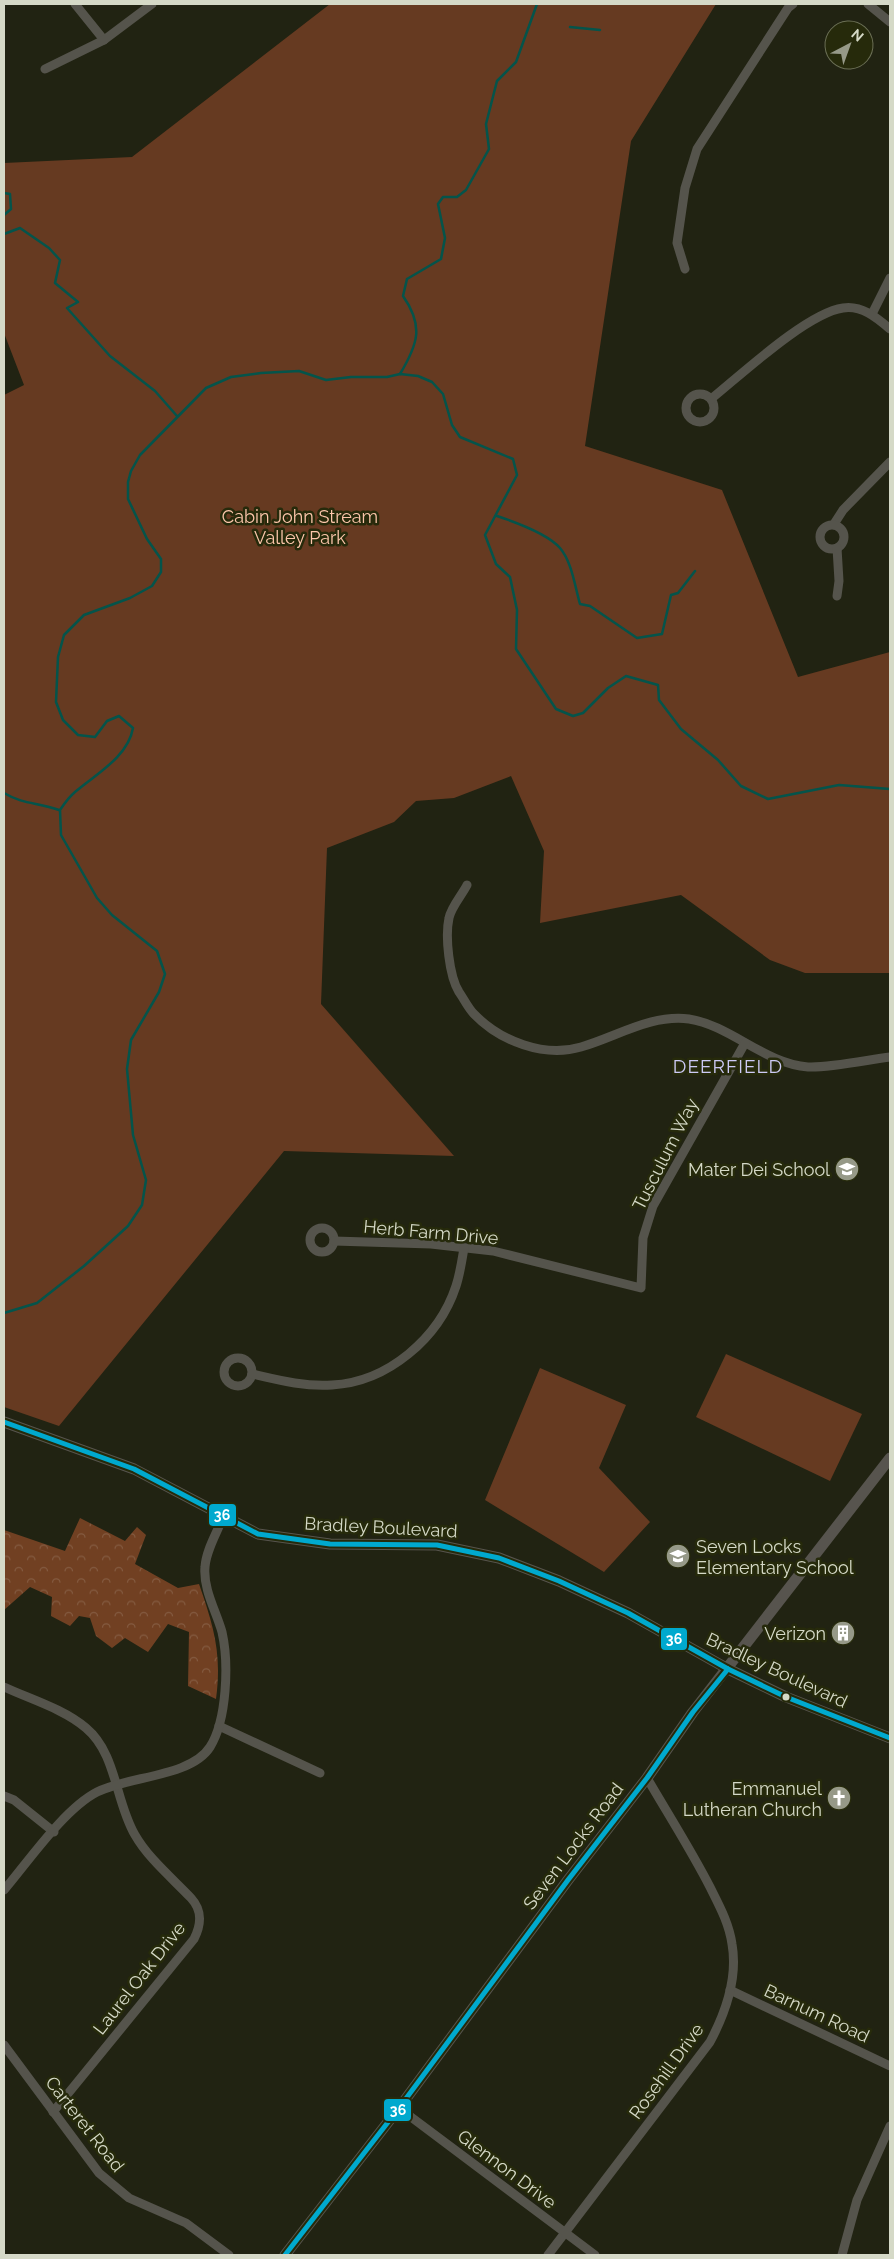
<svg xmlns="http://www.w3.org/2000/svg" width="894" height="2259" font-family="Raleway,sans-serif">
<style>
.forest{fill:url(#forest-crowns)}
.park{fill:#663a21}
.lines{fill:none;stroke-linecap:round;stroke-linejoin:round}
.stream{stroke:#04544b;stroke-width:2.5}
.street{stroke:#55544c;stroke-width:9}
.secondary{stroke:#57544e;stroke-width:11}
.bus-1-casing{stroke:#262a0b;stroke-width:9}
.bus-1{stroke:#00a9ce;stroke-width:5}
.bus-dot{fill:#d5d9c7;stroke:#262a0b;stroke-width:2}
.labels{text-anchor:middle;dominant-baseline:central;stroke-width:5;stroke-linejoin:round;paint-order:stroke}
.park-label{font-size:18px;fill:#fdc6ab;stroke:#262a0b}
.street-label{font-size:18px;fill:#d5d9c7;stroke:#262a0b}
.poi-label{font-size:18px;fill:#d5d9c7;stroke:#262a0b;text-anchor:end}
.neighbourhood-label{font-size:19px;letter-spacing:1px;fill:#cdcaf6;stroke:#262a0b}
.line-badge{stroke:#262a0b;stroke-width:2}
.badge-label{font-size:14px;text-anchor:middle;font-weight:bold;fill:#fff}
</style>
<defs>
<pattern id="forest-crowns" width="20" height="18" patternUnits="userSpaceOnUse" patternTransform="scale(1.25)"><rect width="20" height="18" fill="#714022"/><path d="M2 6a3 3 0 1 1 6 0M12 15a3 3 0 1 1 6 0" fill="none" stroke="#845b41"/></pattern>
</defs>
<rect width="100%" height="100%" fill="#212312"/>
<path class="forest" d="M80,1518L125,1541L137,1527L146,1535L135,1564L178,1588L199,1584C214,1627 222,1654 216,1699L188,1686L189,1632L168,1624L148,1652L125,1638L112,1648L96,1636L90,1618L79,1616L70,1626L51,1616L52,1597L30,1587L4,1610V1530L65,1551Z"/>
<g class="park">
<path d="M330,4H716L631,141L585,446L722,490L798,677L890,652V973H805L770,960L681,895L540,923L544,851L511,776L454,798L416,801L394,822L327,848L321,1004L454,1156L284,1151L59,1426L4,1407V395L24,385L4,333V163L132,157Z"/>
<path d="M726,1354L862,1414L830,1481L696,1417Z"/>
<path d="M540,1368L626,1405L599,1468L650,1522L604,1572L485,1500Z"/>
</g>
<g class="lines">
<g class="stream">
<path d="M570,27L600,30"/>
<path d="M4,193L10,194L11,209L4,215"/>
<path d="M4,234L20,228L49,248L60,260L55,283L78,302L67,308L110,356L155,391L177,416"/>
<path d="M400,374C418,344 424,326 403,296L407,279L441,259L445,238L438,204L443,197H457L466,190L489,149L486,124L497,81L516,62L537,4"/>
<path d="M497,516C515,522 547,533 560,548C572,562 575,587 580,604L590,606L637,638L662,634L671,595L678,593L695,571"/>
<path d="M4,793C24,805 38,802 59,810"/>
<path d="M4,1313L37,1303L84,1266L128,1226L142,1205L146,1180L133,1135L127,1069L131,1040L159,992L165,974L157,951L112,915L97,898L61,835L60,810C64,804 69,797 75,792C96,774 128,757 133,728L119,716L107,721L95,737L78,735L63,720L56,702L58,657L64,635L84,615L130,598L152,586L161,572V559L147,539L128,499V482L131,471L140,455L206,388L231,377L261,373L299,371L326,380L351,377H387L400,374L418,376L432,382L443,394L452,425L460,437L513,459L517,475L485,535L496,564L510,577L517,610L516,649L556,709L573,716L583,713L608,688L626,676L658,685L659,700L681,729L718,760L741,786L768,799L839,785L890,789"/>
</g>
<g class="street">
<path d="M75,4L104,40"/>
<path d="M868,4L890,22"/>
<path d="M45,69L104,40L152,4"/>
<path d="M685,269L677,243L685,188L697,149L788,8L793,4"/>
<path d="M872,314L890,278"/>
<circle cx="700" cy="408" r="14"/>
<path d="M711,399C741,375 807,313 843,308C862,305 877,318 890,329"/>
<path d="M834,524L843,510L890,462"/>
<circle cx="832" cy="537" r="12"/>
<path d="M837,596L839,581L837,548"/>
<path d="M467,885C462,895 451,907 449,918C445,936 449,976 459,992C464,999 468,1008 474,1014C500,1041 544,1058 581,1047C616,1037 651,1014 689,1019C730,1025 765,1064 808,1067C830,1068 867,1060 890,1057"/>
<circle cx="322" cy="1240" r="12"/>
<path d="M334,1241L431,1244L493,1251L641,1288L643,1238L653,1206L745,1043"/>
<circle cx="238" cy="1372" r="14"/>
<path d="M252,1374C278,1380 305,1387 332,1385C388,1382 439,1338 456,1286C460,1274 462,1260 464,1248"/>
<path d="M4,1687C30,1699 64,1709 86,1728C117,1754 115,1801 135,1835C148,1858 172,1878 191,1898C203,1911 201,1925 194,1939L53,2112"/>
<path d="M219,1726L320,1773"/>
<path d="M4,1796L14,1800L54,1832"/>
<path d="M4,1890C28,1862 64,1809 97,1792C128,1776 191,1777 210,1747C227,1720 229,1663 222,1632C216,1611 203,1589 205,1567C206,1550 217,1533 223,1517"/>
<path d="M730,1990L890,2066"/>
<path d="M4,2045L99,2173L129,2198L186,2223L229,2255"/>
<path d="M399,2108L595,2255"/>
<path d="M548,2255L710,2042C726,2012 738,1978 732,1944C729,1923 719,1905 710,1887C691,1850 668,1814 647,1778"/>
<path d="M842,2255L857,2200L890,2126"/>
</g>
<g class="secondary">
<path d="M4,1422L134,1469L258,1534L330,1544L437,1545L499,1558L559,1581L628,1613L728,1669L786,1697L890,1738"/>
<path d="M285,2255L399,2108L568,1880L647,1778L693,1712L890,1458"/>
</g>
<g class="bus-1-casing">
<g id="bus-1">
<path d="M4,1422L134,1469L258,1534L330,1544L437,1545L499,1558L559,1581L628,1613L728,1669L786,1697L890,1738"/>
<path d="M285,2255L399,2108L568,1880L647,1778L693,1712L728,1669"/>
</g>
</g>
<use href="#bus-1" class="bus-1"/>
</g>
<defs>
<g id="school-disc" transform="scale(1.25)"><circle r="9.5" fill="#969988" stroke="#262a0b"/><path d="M0-5L7-2L0 1L-7-2ZM-4 1L0 2.5L4 1V4Q0 6-4 4Z" fill="#fff"/></g>
<g id="building-disc" transform="scale(1.25)"><circle r="9.5" fill="#969988" stroke="#262a0b"/><path d="M-4-6H4V6H1V3H-1V6H-4ZM-2.5-4.3h1.7v1.8h-1.7ZM.8-4.3h1.7v1.8H.8ZM-2.5-1h1.7V.8h-1.7ZM.8-1h1.7V.8H.8Z" fill="#fff"/></g>
<g id="church-disc" transform="scale(1.25)"><circle r="9.5" fill="#969988" stroke="#262a0b"/><path d="M-1.2-6h2.4v3.5h3.3v2.4h-3.3V6h-2.4V-.1h-3.3v-2.4h3.3Z" fill="#fff"/></g>
</defs>
<g fill-rule="evenodd">
<use href="#school-disc" x="847" y="1169"/>
<use href="#school-disc" x="678" y="1556"/>
<use href="#building-disc" x="843" y="1633"/>
<use href="#church-disc" x="839" y="1798"/>
</g>
<circle class="bus-dot" cx="786" cy="1697" r="4.5"/>
<g class="labels">
<g class="park-label">
<text x="300" y="516">Cabin John Stream<tspan x="300" dy="21">Valley Park</tspan></text>
</g>
<g class="street-label">
<text transform="translate(665 1154) rotate(-63)">Tusculum Way</text>
<text transform="translate(431 1232) rotate(5)">Herb Farm Drive</text>
<text transform="translate(381 1527) rotate(3)">Bradley Boulevard</text>
<text transform="translate(777 1670) rotate(25)">Bradley Boulevard</text>
<text transform="translate(573 1846) rotate(-53)">Seven Locks Road</text>
<text transform="translate(139 1978) rotate(-52)">Laurel Oak Drive</text>
<text transform="translate(817 2013) rotate(25)">Barnum Road</text>
<text transform="translate(666 2071) rotate(-54)">Rosehill Drive</text>
<text transform="translate(85 2124) rotate(52)">Carteret Road</text>
<text transform="translate(507 2169) rotate(37)">Glennon Drive</text>
</g>
<g class="poi-label">
<text x="830" y="1169">Mater Dei School</text>
<text x="696" y="1546" text-anchor="start">Seven Locks<tspan x="696" dy="21">Elementary School</tspan></text>
<text x="826" y="1633">Verizon</text>
<text x="822" y="1788">Emmanuel<tspan x="822" dy="21">Lutheran Church</tspan></text>
</g>
<g class="neighbourhood-label">
<text x="728" y="1066">DEERFIELD</text>
</g>
</g>
<g class="line-badge">
<rect x="208" y="1503" width="29" height="24" rx="5" fill="#00a9ce"/>
<rect x="660" y="1627" width="28" height="24" rx="5" fill="#00a9ce"/>
<rect x="383" y="2098" width="29" height="24" rx="5" fill="#00a9ce"/>
</g>
<g class="badge-label">
<text x="222" y="1520">36</text>
<text x="674" y="1644">36</text>
<text x="398" y="2115">36</text>
</g>
<rect width="894" height="2259" fill="none" stroke="#d5d9c7" stroke-width="10"/>
<g transform="translate(849 45) rotate(41)"><circle r="24" fill="#262a0b" stroke="#6c7056"/>
<path d="M0-4L9 19L0 12L-9 19Z" fill="#969988"/>
<text y="-8" font-size="14" font-weight="bold" text-anchor="middle" fill="#d5d9c7">N</text>
</g>
</svg>
